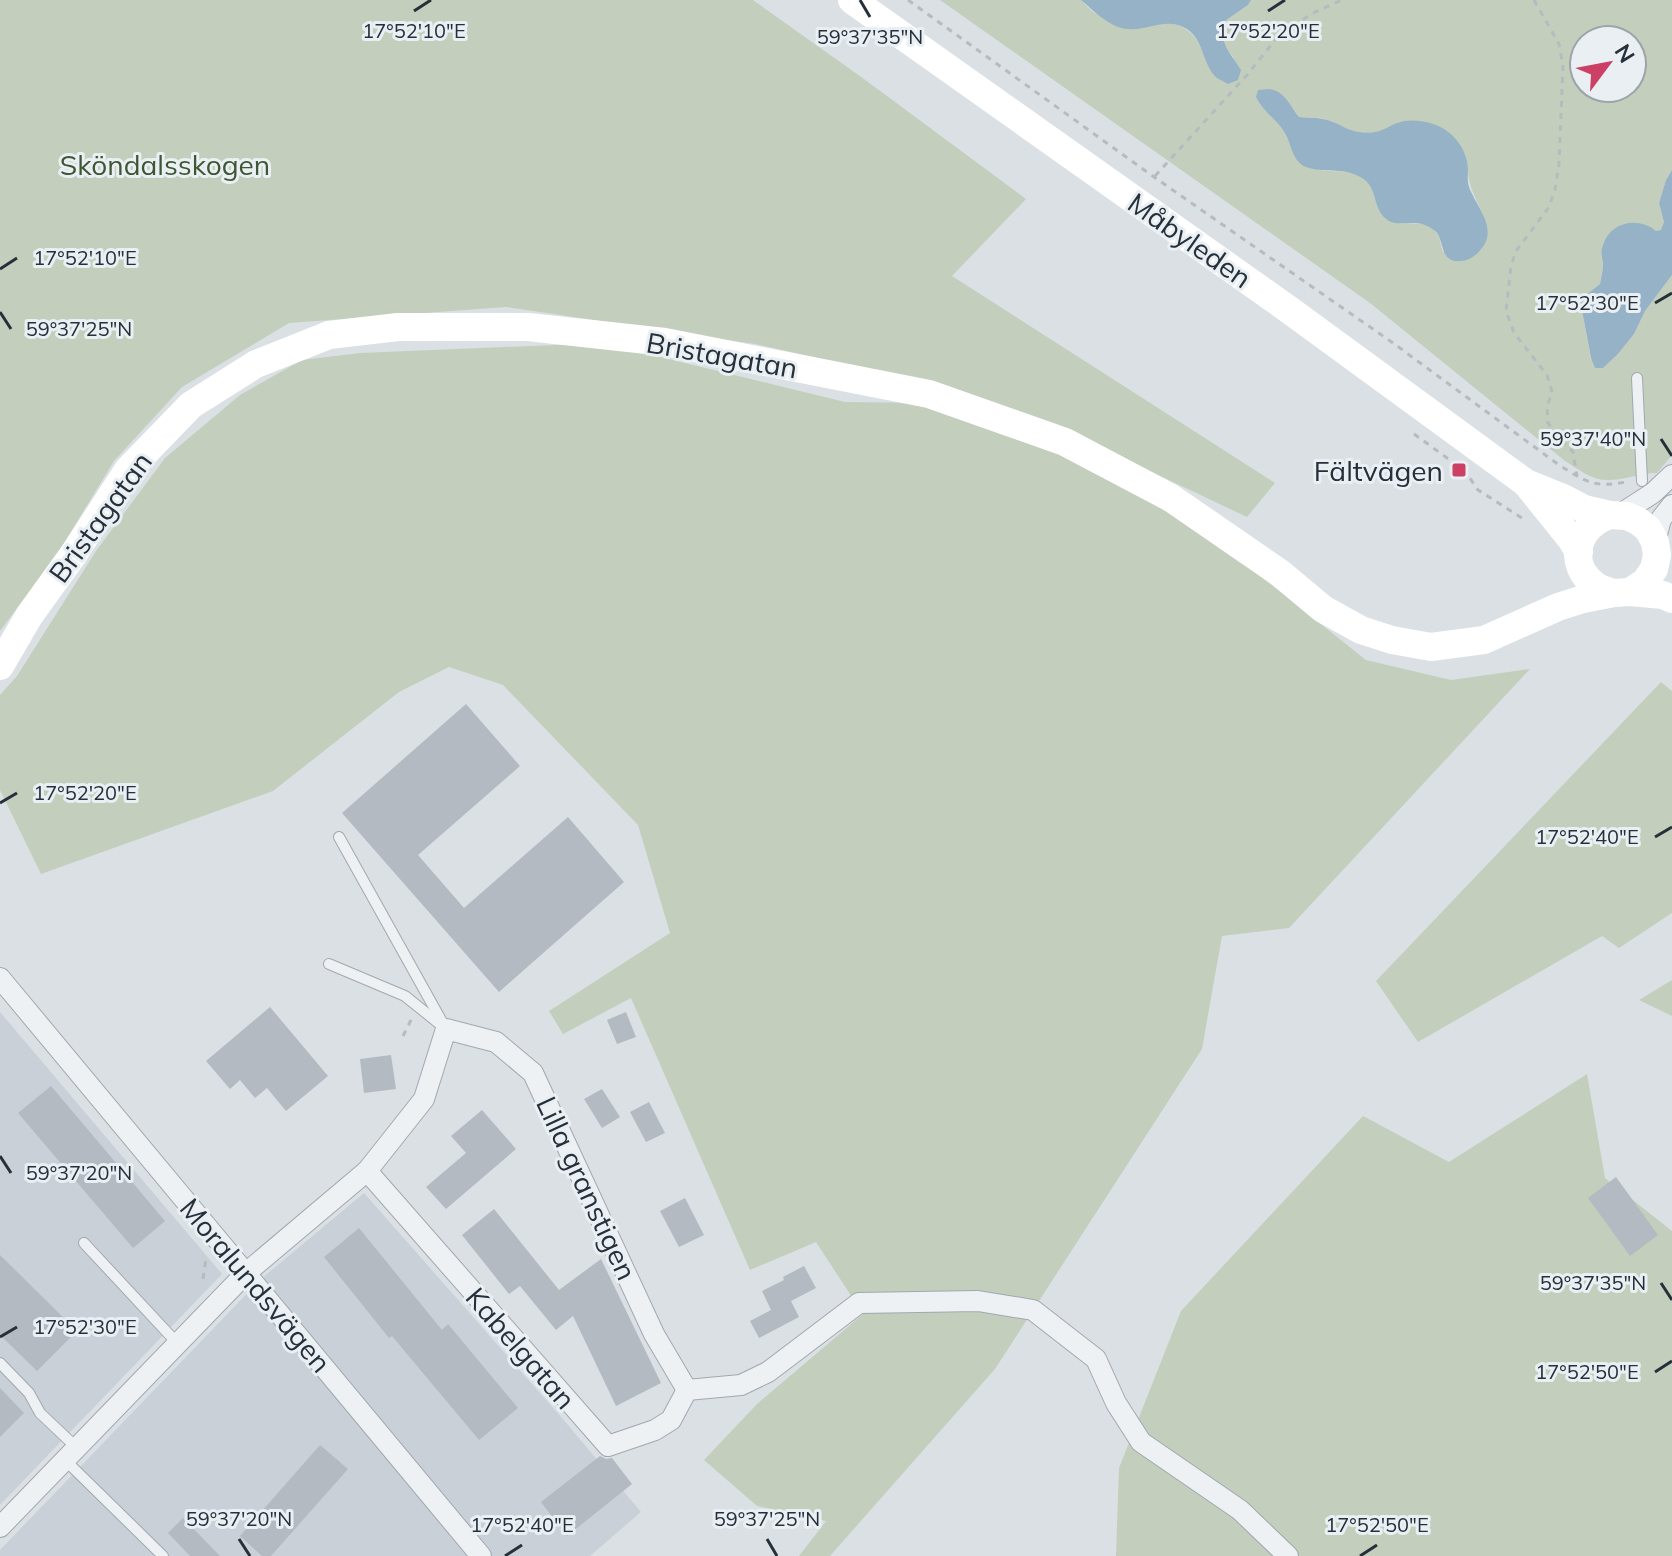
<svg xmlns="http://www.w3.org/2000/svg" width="1672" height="1556" font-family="Mulish,sans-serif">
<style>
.built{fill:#c9d0d7}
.green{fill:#c3cfbc;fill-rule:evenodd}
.water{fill:#96b2c6}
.building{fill:#b3bac2}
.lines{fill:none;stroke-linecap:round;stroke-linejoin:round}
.lane-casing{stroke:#a1a8af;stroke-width:12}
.street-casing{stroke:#a1a8af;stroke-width:22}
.path{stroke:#b6bbc0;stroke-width:3;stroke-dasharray:6 6;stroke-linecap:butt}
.lane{stroke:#eef1f4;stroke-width:10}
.street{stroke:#eef1f4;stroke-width:20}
.secondary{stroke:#fff;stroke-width:28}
.ticks{fill:none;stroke:#26303b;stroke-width:3}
.poi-dot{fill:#cb4064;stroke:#eaeff3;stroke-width:3}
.labels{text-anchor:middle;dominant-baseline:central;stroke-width:6;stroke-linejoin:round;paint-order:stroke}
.park-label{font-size:28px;fill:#3e5733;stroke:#eaeff3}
.street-label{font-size:28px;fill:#26303b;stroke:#eaeff3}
.poi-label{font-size:28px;fill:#26303b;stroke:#eaeff3;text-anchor:end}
.ticks-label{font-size:20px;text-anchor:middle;fill:#26303b;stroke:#eaeff3;stroke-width:6;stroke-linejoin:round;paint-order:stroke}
</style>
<rect width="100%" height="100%" fill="#dbe0e5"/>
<g class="built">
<path d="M0,1012L222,1274L0,1505Z"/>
<path d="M364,1193L562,1418L641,1512L590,1556H0V1550L261,1279Z"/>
</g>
<g class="green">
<path d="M0,0H753L864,79L1026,199L952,276L1275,483L1247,517L1097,446L940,386L755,344L506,307L289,323L182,387L114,461L58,553L0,631Z"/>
<path d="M940,0H1081C1085,4 1090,10 1095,13C1103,17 1136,28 1144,27C1148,27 1152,25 1156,24C1189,19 1200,41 1210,67L1234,58C1224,46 1221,39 1222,23L1248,5L1251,0H1672V170L1666,180L1659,203L1664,222L1662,230L1604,241L1601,255L1603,266L1600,284L1580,301L1591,359L1603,368L1618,354L1634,334L1645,311L1672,275V455L1657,473C1640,473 1622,481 1606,480C1591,480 1577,468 1565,461L1370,303ZM1584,40H1632V88H1584ZM1256,97L1287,100L1299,117L1321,118L1357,133L1379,132L1468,167C1466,200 1500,220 1480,251L1443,252C1441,246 1440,238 1437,234C1427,215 1400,230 1385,218C1373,208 1377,190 1366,180C1351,167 1334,174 1317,169C1310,167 1302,161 1295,157C1290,147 1288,136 1281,127C1272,116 1262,109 1256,97Z"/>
<path d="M603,343L845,402L935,403L1098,463L1245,564L1366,660L1451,680L1530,669L1289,928L1222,936L1202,1049L995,1369L830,1556H799L826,1521L757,1506L704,1460L757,1404L863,1314L816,1242L750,1270L631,998L563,1034L549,1011L670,933L638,825L503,685L449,667L399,692L273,791L41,874L0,790V695L17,676L96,551L165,458L240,395L302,360L360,353Z"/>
<path d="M1661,682L1672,691V913L1619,948L1602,936L1418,1042L1376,981Z"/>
<path d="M1672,980V1016L1639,1000Z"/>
<path d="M1587,1074L1605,1178L1672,1231V1556H1116L1119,1468L1181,1311L1363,1116L1449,1162Z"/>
</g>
<g class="water">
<path d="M1081,0H1251L1248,5L1222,23C1221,46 1230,52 1241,70L1238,80L1228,84C1227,83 1218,79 1217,78C1201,64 1205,37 1183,27C1164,18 1147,31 1128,29C1110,28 1094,11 1081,0Z"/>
<path d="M1268,89C1284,90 1290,105 1299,117C1306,118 1316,117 1323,119C1345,124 1348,135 1375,132C1383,131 1389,126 1397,123C1408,119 1422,120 1433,124C1452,130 1467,148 1468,169C1468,175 1467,180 1469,187C1476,206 1498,228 1482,248C1477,255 1470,260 1462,261C1440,263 1445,245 1437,233C1435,230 1429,227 1427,226C1414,219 1397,228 1386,219C1372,208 1378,187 1362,178C1345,167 1327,173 1309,168C1293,164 1292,147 1286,135C1278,120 1264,113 1256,97L1258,90Z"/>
<path d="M1672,170V275L1645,311L1634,334L1618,354L1603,368H1595L1591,358L1580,300L1600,284C1601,278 1603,270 1603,264C1602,257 1600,253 1603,245C1610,222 1638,216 1656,231L1661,230L1664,222L1659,203L1666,180Z"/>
</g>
<g class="building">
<path d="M466,704L520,766L418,855L464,908L568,817L624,882L499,992L342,813Z"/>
<path d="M270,1007L328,1076L286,1111L267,1088L255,1098L240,1080L230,1089L206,1061Z"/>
<path d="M626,1012L636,1037L617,1044L607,1020Z"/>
<path d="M391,1055L396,1089L364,1093L360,1059Z"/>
<path d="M51,1086L165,1221L133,1248L18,1113Z"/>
<path d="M602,1089L620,1117L602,1128L584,1099Z"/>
<path d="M649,1102L665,1133L646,1142L630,1112Z"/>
<path d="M482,1110L516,1149L446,1209L426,1187L466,1153L451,1136Z"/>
<path d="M1616,1177L1658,1235L1630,1256L1588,1198Z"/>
<path d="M685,1198L704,1235L679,1247L660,1211Z"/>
<path d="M494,1209L559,1290L601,1259L661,1383L616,1406L573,1316L556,1330L520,1286L509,1294L462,1235Z"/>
<path d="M359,1228L442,1330L448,1324L518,1408L479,1440L392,1336L389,1338L324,1257Z"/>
<path d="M0,1255L77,1331L37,1371L0,1335Z"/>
<path d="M804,1266L816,1288L791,1301L799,1317L759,1338L750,1321L771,1310L762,1291L784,1280L783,1277Z"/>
<path d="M0,1388L24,1413L0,1437Z"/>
<path d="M320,1445L348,1469L271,1556H262L240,1536Z"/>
<path d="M600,1456L606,1459L612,1458L632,1484L567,1536L541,1502Z"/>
<path d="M183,1518L220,1556H190L168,1533Z"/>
</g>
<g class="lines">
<g class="lane-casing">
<g id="lane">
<path d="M1637,378L1642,481"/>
<path d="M339,837L446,1029"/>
<path d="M329,964L405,996L441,1025"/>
<path d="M84,1243L178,1344"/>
<path d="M0,1363L29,1393L40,1413L77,1448"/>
<path d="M65,1460L163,1556"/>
</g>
</g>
<g class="street-casing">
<g id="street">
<path d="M1619,515L1653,493L1672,475"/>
<path d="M1655,542L1661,519L1672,505"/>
<path d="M0,978L481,1556"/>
<path d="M367,1171L608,1446L655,1430L671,1420L687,1390"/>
<path d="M687,1390L741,1385L768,1372L859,1303L978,1301L1033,1310L1096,1359L1116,1403L1141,1442L1240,1510L1288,1556"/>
<path d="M0,1527L246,1273L367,1171L424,1099L446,1029L496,1042L533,1073L654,1334L687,1390"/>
</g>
</g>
<g class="path">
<path d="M908,0L1154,177L1393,343L1559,465C1586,482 1594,488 1626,482"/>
<path d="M1534,0L1559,44L1563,66L1559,164L1555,189L1549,207L1516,251L1511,266L1506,311L1514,333L1547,375L1552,392L1547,407L1548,423L1561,440L1573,452L1577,476"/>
<path d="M1155,176L1247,75L1276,39L1311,14L1342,0"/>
<path d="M1414,434L1465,471L1478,490L1525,520"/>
<path d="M403,1036L412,1018"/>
<path d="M203,1279L206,1258"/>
</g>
<use href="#lane" class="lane"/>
<use href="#street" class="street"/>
<g class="secondary">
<path d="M852,0L1288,309L1526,483L1563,498L1584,509L1610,515L1627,516L1638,521L1648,529L1655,542L1657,555L1654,569L1645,582L1630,592"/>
<path d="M1526,483L1571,539L1579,552"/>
<path d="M1610,515C1577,525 1565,564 1596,586C1601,590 1608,591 1614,593"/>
<path d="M0,666L29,616L75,552L128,470L191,405L256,364L329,335L398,327H528L665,342L929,394L1065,442L1171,498L1280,573L1323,609L1361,630L1392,640L1431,647L1484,640L1558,607L1583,599L1614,593L1630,592L1663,595L1672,599"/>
</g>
</g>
<path class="ticks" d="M860,0L870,17M414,11L431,0M1268,11L1285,0M0,269L17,258M1655,303L1672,293M0,312L11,329M1661,439L1672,456M0,803L17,793M1655,837L1672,827M0,1156L11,1173M1661,1283L1672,1300M0,1337L17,1327M1655,1372L1672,1361M239,1539L250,1556M767,1539L777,1556M505,1556L522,1545M1360,1556L1377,1545"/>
<rect class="poi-dot" x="1451" y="462" width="16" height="16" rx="4"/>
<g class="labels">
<g class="park-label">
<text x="165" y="164">Sköndalsskogen</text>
</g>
<g class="street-label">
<text transform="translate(1190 240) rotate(35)">Måbyleden</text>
<text transform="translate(722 355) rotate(10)">Bristagatan</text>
<text transform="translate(100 517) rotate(-54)">Bristagatan</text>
<text transform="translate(587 1188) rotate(65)">Lilla granstigen</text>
<text transform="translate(256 1285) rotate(50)">Moralundsvägen</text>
<text transform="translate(521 1348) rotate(49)">Kabelgatan</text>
</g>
<g class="poi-label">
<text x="1443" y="470">Fältvägen</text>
</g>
</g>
<g class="ticks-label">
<text x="414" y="38">17°52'10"E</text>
<text x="1268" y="38">17°52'20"E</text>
<text x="870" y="44">59°37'35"N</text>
<text x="85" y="265">17°52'10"E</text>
<text x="1587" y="310">17°52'30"E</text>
<text x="79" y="336">59°37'25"N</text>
<text x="1593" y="446">59°37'40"N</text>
<text x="85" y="800">17°52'20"E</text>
<text x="1587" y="844">17°52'40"E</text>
<text x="79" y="1180">59°37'20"N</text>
<text x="1593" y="1290">59°37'35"N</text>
<text x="85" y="1334">17°52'30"E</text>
<text x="1587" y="1379">17°52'50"E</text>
<text x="239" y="1526">59°37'20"N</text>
<text x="767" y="1526">59°37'25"N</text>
<text x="522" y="1532">17°52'40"E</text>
<text x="1377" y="1532">17°52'50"E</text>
</g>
<g transform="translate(1608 64) rotate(58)"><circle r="38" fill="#eaeff3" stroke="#9ca3a9" stroke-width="2"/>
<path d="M0-6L14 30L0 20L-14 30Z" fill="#cb4064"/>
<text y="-12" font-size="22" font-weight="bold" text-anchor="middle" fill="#26303b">N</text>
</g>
</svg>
